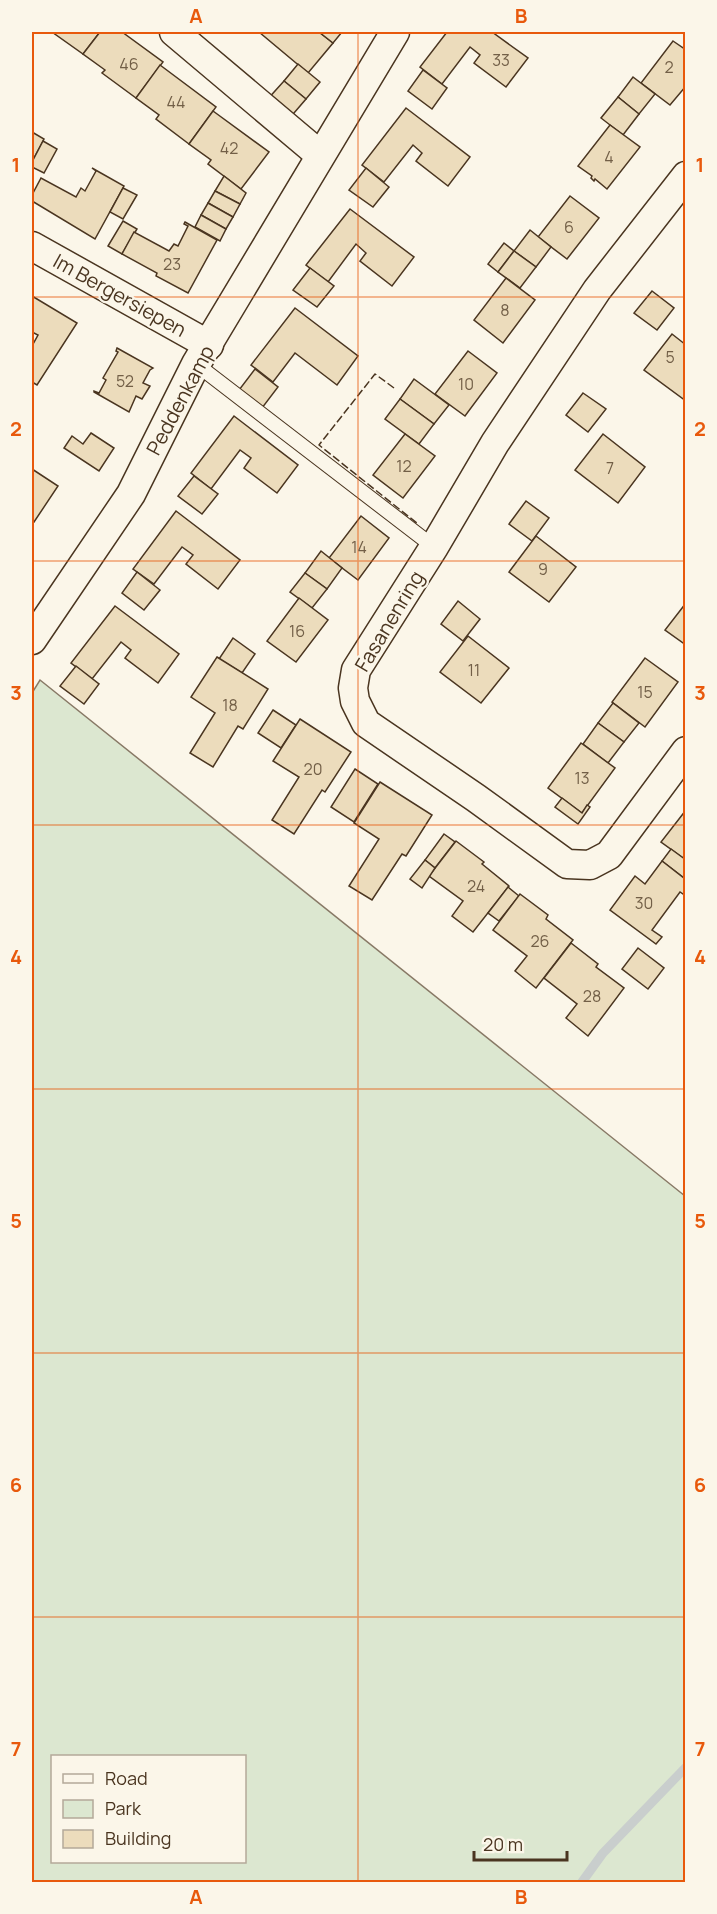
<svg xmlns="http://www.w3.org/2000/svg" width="717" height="1914" font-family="Manrope,sans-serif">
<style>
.green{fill:#dce7d0;stroke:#887966;stroke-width:1.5;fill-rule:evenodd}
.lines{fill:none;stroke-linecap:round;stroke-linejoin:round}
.stream{stroke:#c9cecd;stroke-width:9}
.building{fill:#ecdcbc;stroke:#4a3520;stroke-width:1.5}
.lane-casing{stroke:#4a3520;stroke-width:16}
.street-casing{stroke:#4a3520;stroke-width:31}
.lane{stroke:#fbf6e9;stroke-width:14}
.street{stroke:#fbf6e9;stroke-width:28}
.fence{stroke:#4a3520;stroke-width:1.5;stroke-dasharray:8 3;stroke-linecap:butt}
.grid{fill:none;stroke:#e8590c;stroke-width:1.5;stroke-opacity:0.55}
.labels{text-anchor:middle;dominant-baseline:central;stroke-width:4.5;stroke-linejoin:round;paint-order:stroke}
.number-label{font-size:16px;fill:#725f47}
.street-label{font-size:20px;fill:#4a3520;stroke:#fbf6e9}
.neatline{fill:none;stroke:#e8590c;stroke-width:2}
.grid-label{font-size:20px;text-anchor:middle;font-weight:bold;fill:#e8590c}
</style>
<rect width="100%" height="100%" fill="#fbf6e9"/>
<path class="green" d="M40,680L685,1196V1882H32V693ZM52,1756H244V1862H52Z"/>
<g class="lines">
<path class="stream" d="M582,1882L603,1853L686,1767"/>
</g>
<g class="building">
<path d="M52,32H100L83,54Z"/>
<path d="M100,32H122L163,62L136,98L102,73L105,70L83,54Z"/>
<path d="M259,32H319L333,43L308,73Z"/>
<path d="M319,32H342L333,43Z"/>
<path d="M447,32H492L528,58L506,87L474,63L480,55L470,47L442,84L420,67Z"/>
<path d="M673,41L686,50V86L670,105L641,83Z"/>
<path d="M298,64L320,82L306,99L284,81Z"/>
<path d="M160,65L216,107L189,144L156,119L159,115L136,98Z"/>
<path d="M423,70L447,88L432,109L408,91Z"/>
<path d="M633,77L655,94L639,114L618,97Z"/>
<path d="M284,81L306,99L288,120L266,101Z"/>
<path d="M618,97L639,114L623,135L601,118Z"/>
<path d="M406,108L470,157L448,186L416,161L422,153L413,145L384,182L362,165Z"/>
<path d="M213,111L269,152L241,189L208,164L211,160L189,144Z"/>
<path d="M610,125L640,147L607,189L595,179L594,181L591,178L592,176L578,166Z"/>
<path d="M32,132L44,139L32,162Z"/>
<path d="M43,141L57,149L44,173L32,167V162Z"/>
<path d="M92,168L124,186L95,239L32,201V195L41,178L76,197L81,188L85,191L96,171Z"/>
<path d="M366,168L389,187L373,207L349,190Z"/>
<path d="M224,176L246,193L240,204L215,191Z"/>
<path d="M123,188L137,195L123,219L110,212Z"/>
<path d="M215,191L240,204L233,217L208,203Z"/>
<path d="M570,196L599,218L567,259L538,237Z"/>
<path d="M208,203L233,217L226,229L201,215Z"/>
<path d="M350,209L414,257L392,286L360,261L366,253L356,244L328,282L306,265Z"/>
<path d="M201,215L226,229L220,241L195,227Z"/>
<path d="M123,221L137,229L122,254L108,246Z"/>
<path d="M185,222L217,240L188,293L156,276L157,273L122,254L134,232L169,251L174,244L178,246L188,226L184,224Z"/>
<path d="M530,230L551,247L536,267L514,251Z"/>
<path d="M504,243L514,251L498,272L488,264Z"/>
<path d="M514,251L536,267L520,288L498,272Z"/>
<path d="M310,268L334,286L317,307L293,290Z"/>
<path d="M506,278L535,300L503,343L474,320Z"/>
<path d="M652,291L674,308L657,330L634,313Z"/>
<path d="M32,296L77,323L37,385L32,382V346L38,335L32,332Z"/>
<path d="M295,308L358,356L337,385L295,353L273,382L251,365Z"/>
<path d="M672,334L686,345V401L644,370Z"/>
<path d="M117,348L153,368L150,370L143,383L150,386L142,399L136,396L129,412L94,392V391L99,393L106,380L103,378L118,352L116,351Z"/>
<path d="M468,351L497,373L465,416L435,394Z"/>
<path d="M255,369L278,387L262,408L239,390Z"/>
<path d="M414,379L449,405L434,424L400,399Z"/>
<path d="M583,393L606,409L588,432L566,415Z"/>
<path d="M400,399L434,424L419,444L385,419Z"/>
<path d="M234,416L298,465L277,493L244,468L251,458L240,450L211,489L191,473Z"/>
<path d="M91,433L114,448L99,471L64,448L72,436L83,444Z"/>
<path d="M405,434L435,456L403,498L373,475Z"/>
<path d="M603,434L645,467L618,503L575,470Z"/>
<path d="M32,469L58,486L34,522L32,521Z"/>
<path d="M194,476L218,494L202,514L178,496Z"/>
<path d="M526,501L549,518L532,541L509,524Z"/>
<path d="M176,511L240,560L218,589L186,564L193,555L182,547L154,584L133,569Z"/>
<path d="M361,516L389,538L358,580L329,558Z"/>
<path d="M536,536L576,567L549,602L509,572Z"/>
<path d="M321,551L342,568L327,589L305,573Z"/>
<path d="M137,572L160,590L144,610L122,593Z"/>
<path d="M305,573L327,589L312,608L290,592Z"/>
<path d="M299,598L328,620L296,662L267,641Z"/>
<path d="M458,601L480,619L463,641L441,624Z"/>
<path d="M686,603V645L665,630Z"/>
<path d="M115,606L179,654L158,683L125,658L131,650L121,642L92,679L71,663Z"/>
<path d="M468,636L509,668L481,703L440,672Z"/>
<path d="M233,638L255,654L242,673L219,659Z"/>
<path d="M217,657L268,689L243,729L238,726L213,767L190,753L215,713L191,697Z"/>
<path d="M645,658L678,682L645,727L612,702Z"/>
<path d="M76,666L99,684L84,704L60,686Z"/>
<path d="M613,703L639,723L624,742L598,723Z"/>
<path d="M273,710L296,725L281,748L258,733Z"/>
<path d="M300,719L351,752L325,792L322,790L294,834L272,820L299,777L273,761Z"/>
<path d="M598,723L624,742L608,763L583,744Z"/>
<path d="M581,743L615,768L582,813L548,788Z"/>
<path d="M355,769L378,784L354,822L331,807Z"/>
<path d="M380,782L432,815L406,856L402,854L372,900L349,886L379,839L354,823Z"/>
<path d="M562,798L582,813L587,805L590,807L578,824L555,807Z"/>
<path d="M686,810V860L661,842Z"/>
<path d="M444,834L455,842L435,868L425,860Z"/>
<path d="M456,841L484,862L482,864L509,886L473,932L452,916L463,901L429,876Z"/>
<path d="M671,849L686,860L684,878L662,861Z"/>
<path d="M425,860L435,868L422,888L410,879Z"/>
<path d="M662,861L684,878L686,877V896L680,892L652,930L662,937L656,944L610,910L635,876L645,884Z"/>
<path d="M508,887L519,896L499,921L488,913Z"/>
<path d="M520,894L548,915L546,919L573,940L536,988L515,971L527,956L493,930Z"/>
<path d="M571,943L598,964L596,967L624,988L588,1036L566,1018L577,1004L544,978Z"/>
<path d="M638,948L664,968L648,989L622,969Z"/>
</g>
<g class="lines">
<g class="lane-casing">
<path id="lane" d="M196,364L434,547"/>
</g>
<g class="street-casing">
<g id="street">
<path d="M174,32L320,155"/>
<path d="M686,176L597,290L495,443L434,547L356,670L353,688L355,701L366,723L476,798L567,864L590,865L609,855L686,751"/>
<path d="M32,246L209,345"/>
<path d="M32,640L131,494L196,364L395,32"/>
</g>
</g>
<use href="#lane" class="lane"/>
<use href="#street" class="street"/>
<path class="fence" d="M394,388L375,374L319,445L418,524"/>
</g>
<path class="grid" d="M358,32V1882M32,297H686M32,561H686M32,825H686M32,1089H686M32,1353H686M32,1617H686"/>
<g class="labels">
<g class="number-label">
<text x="501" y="60">33</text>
<text x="129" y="64">46</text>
<text x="669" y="67">2</text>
<text x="176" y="102">44</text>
<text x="229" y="148">42</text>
<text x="609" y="157">4</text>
<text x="569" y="227">6</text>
<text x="172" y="264">23</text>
<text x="505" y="310">8</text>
<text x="670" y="357">5</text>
<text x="125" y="381">52</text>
<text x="466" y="384">10</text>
<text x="404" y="466">12</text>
<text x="610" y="468">7</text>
<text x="359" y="547">14</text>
<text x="543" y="569">9</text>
<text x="297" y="631">16</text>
<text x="474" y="670">11</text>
<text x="645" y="692">15</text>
<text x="230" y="705">18</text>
<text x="313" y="769">20</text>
<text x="582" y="778">13</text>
<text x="476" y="886">24</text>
<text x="644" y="903">30</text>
<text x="540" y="941">26</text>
<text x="592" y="996">28</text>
</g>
<g class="street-label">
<text transform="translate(120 295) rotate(29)">Im Bergersiepen</text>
<text transform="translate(180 400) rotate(-62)">Peddenkamp</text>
<text transform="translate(389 621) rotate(-59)">Fasanenring</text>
</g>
</g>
<rect width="717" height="1914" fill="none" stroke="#fbf6e9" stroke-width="66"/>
<rect x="51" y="1755" width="195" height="108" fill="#fbf6e9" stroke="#b4a999" stroke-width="1.5"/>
<rect x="63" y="1774" width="30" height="9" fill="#fbf6e9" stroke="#b4a999" stroke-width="1.5"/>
<text x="105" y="1785" font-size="18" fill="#4a3520">Road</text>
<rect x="63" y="1800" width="30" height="18" fill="#dce7d0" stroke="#b4a999" stroke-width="1.5"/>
<text x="105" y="1815" font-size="18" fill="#4a3520">Park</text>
<rect x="63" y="1830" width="30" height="18" fill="#ecdcbc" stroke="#b4a999" stroke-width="1.5"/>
<text x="105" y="1845" font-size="18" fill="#4a3520">Building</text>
<path d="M474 1851v9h93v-9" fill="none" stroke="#4a3520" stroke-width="3"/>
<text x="483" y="1851" font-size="18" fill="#4a3520" stroke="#fbf6e9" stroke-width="4.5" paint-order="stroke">20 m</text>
<rect x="33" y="33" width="651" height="1848" class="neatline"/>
<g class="grid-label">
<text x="196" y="23">A</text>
<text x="521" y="23">B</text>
<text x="16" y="172">1</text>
<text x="700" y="172">1</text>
<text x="16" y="436">2</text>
<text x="700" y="436">2</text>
<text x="16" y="700">3</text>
<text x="700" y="700">3</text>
<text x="16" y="964">4</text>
<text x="700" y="964">4</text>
<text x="16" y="1228">5</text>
<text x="700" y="1228">5</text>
<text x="16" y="1492">6</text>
<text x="700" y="1492">6</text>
<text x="16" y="1756">7</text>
<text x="700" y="1756">7</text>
<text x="196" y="1904">A</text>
<text x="521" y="1904">B</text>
</g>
</svg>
